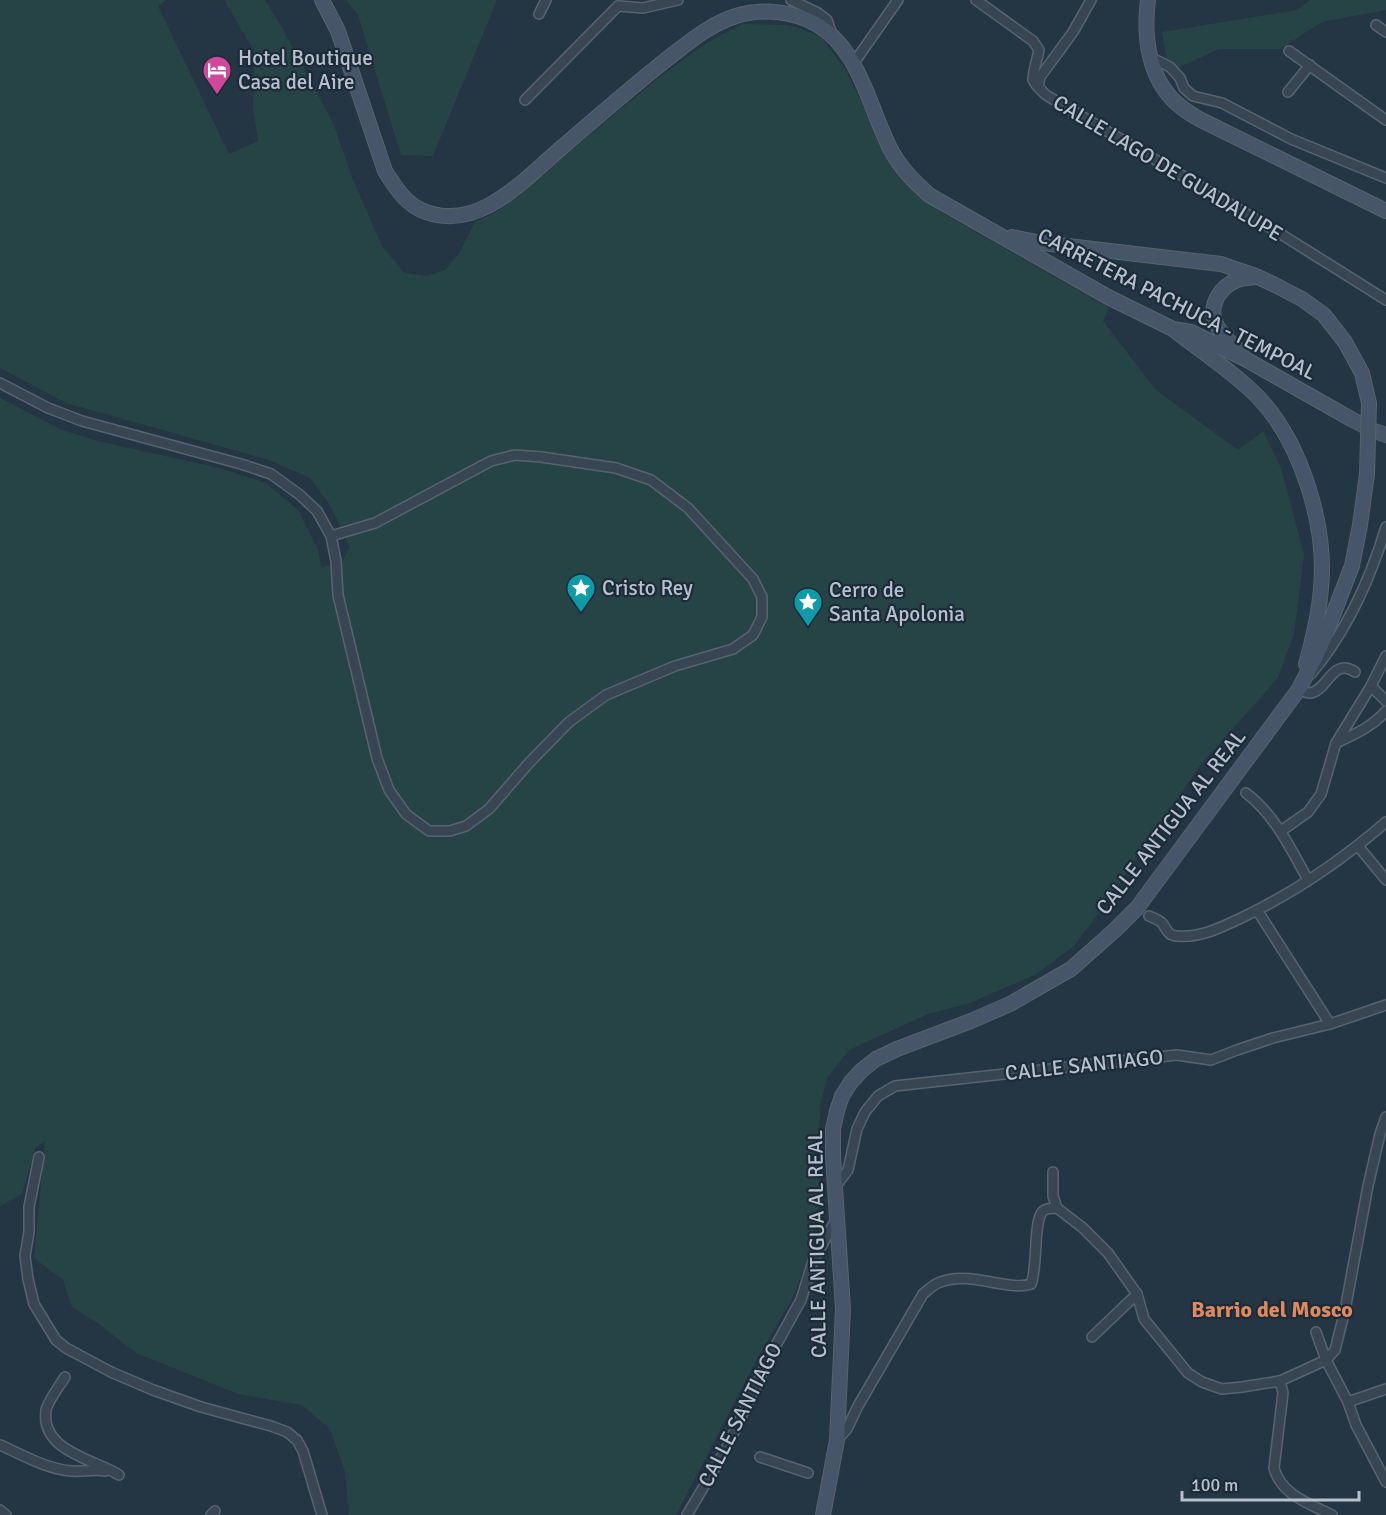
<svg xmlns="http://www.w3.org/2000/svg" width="1386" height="1515" font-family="Signika,sans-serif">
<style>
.green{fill:#264445}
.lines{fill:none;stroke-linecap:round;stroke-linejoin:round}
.minor-casing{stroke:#576470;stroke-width:12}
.secondary-casing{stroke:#576470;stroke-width:16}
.minor{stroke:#384653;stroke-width:9}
.secondary{stroke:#465567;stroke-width:14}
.secondary-bridge-casing{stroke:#576470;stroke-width:16;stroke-linecap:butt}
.secondary-bridge{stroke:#465567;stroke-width:14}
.labels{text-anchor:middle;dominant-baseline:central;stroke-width:4.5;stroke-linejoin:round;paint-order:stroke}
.poi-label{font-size:21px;fill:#b6c1cd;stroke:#1d2b39;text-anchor:start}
.street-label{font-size:21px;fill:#b6c1cd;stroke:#1d2b39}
.neighbourhood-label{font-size:22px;font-weight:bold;fill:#df8a5e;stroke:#1d2b39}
</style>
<rect width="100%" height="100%" fill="#243544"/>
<g class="green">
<path d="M0,0H166L158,6L229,154L258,141L253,107L254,51L224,0H265L281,26L333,123L354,182L382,246L405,273L427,276L445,270L458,255L475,222L498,211L657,79L706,43L742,24L789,25L820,36L846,70L887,155L917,195L943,213L1109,308L1103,321L1155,389L1238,450L1263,431L1281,468L1304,554L1294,634L1278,678L1201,764L1104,906L1074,946L1035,975L967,1004L928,1014L849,1050L827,1078L820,1107L819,1212L812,1249L792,1299L756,1361L676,1515H349L345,1472L330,1429L302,1405L238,1394L136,1353L99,1324L72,1307L63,1280L34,1258L45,1141L36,1147L22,1194L0,1206V398L62,430L102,442L219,468L266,483L298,510L319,552L321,568L343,561L350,547L330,505L310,478L269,460L66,403L0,368Z"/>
<path d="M346,0H497L433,156L401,155L358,15Z"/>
<path d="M1310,0H1386V10L1322,22L1280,49H1219L1169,72L1162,32L1297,10Z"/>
</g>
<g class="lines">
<g class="minor-casing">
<g id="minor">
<path d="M791,0L818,13L827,20L832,35"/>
<path d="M976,0L1033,41L1039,50C1038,56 1032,76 1033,80C1035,85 1042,91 1046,95L1284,236L1386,300"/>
<path d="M618,6L643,8L678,0"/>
<path d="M539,14L546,0"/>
<path d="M1376,25L1386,32"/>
<path d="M1289,51L1386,120"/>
<path d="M1150,57L1170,67L1180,78L1184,88L1193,96L1222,103L1291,139L1386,178"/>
<path d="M853,64L898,0"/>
<path d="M1038,86L1040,77L1073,32L1091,0"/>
<path d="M1288,92L1310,65"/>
<path d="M525,100L618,6"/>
<path d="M0,383L48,408L82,421L241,464L271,474L300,495L317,511L331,536L336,561L338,595L377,758L389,790L406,814L429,831H450L466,826L489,809L528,764L569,722L606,695L675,666L733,649L753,635L762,617V597L753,579L688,508L651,480L616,468L541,457L515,455L491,461L375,523L331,536"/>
<path d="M1311,674C1347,631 1370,580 1386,527"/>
<path d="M1371,686L1386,701"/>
<path d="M1301,687L1299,689C1302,690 1305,693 1309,693C1327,693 1332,656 1355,672"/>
<path d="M1336,743C1355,734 1372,727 1386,711"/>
<path d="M1246,793C1275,815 1291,849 1308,880"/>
<path d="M1281,831L1308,812L1321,794L1336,743L1371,686L1386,656"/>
<path d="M1358,846L1386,880"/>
<path d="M1257,910L1330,1024"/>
<path d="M1149,916C1153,918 1157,919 1161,922C1167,928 1167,936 1177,936C1200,938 1220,928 1239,919C1292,894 1342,860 1386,822"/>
<path d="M39,1157L29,1207V1232L25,1256L28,1279L34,1304L56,1340L66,1348L111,1372L153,1390L201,1407L271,1426L287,1432L297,1440L303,1451L322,1515"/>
<path d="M1053,1172V1196L1057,1208"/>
<path d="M836,1186L848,1170L857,1129L865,1112L878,1096L895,1086L1177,1055L1211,1060L1237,1050L1273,1038L1330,1024L1386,1005"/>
<path d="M1057,1208L1083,1228L1108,1253L1137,1294L1144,1319L1188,1373L1202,1382L1222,1389L1242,1387L1280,1381L1326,1360L1335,1350L1345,1310L1368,1186L1380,1134L1386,1117"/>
<path d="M1316,1332L1326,1360L1348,1402L1356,1425L1386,1482"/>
<path d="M1092,1337L1137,1294"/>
<path d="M65,1377C60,1385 48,1401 46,1410C40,1451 94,1459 119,1475"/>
<path d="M1280,1381L1283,1393L1274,1468C1281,1495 1310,1504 1332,1515"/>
<path d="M1348,1402L1386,1389"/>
<path d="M838,1439L847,1429L858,1406L923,1294C928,1290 933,1285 938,1283C959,1274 982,1281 1003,1284C1013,1286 1022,1287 1031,1284C1038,1268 1033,1220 1043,1211C1047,1208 1052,1208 1057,1208"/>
<path d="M0,1445C23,1455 46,1469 72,1471C83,1472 94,1469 105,1471"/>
<path d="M760,1457L808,1473"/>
<path d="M0,1510L6,1515"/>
<path d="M211,1515L215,1511"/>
<path d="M687,1515L726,1449L770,1356L801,1300L813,1261L837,1218"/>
</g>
</g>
<g class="secondary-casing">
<g id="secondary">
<path d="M322,0L338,31L385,171C395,187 407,206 426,212C476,230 518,186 552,156C590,123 628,90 667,59C688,43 710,24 736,16C762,8 792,11 816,24C860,49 869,108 891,150C901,169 914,181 929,195L1108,297L1173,329L1191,332L1247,360L1351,419L1374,431L1386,435"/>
<path d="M1148,0C1143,38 1149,82 1181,107C1187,112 1194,116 1201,120L1386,211"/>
<path d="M1012,237L1042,243L1221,264L1256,276L1275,285L1302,299L1324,315L1345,342L1362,373L1369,403"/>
<path d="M1174,330C1202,352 1235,373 1259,398C1302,444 1327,527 1321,588C1319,615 1313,639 1306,664"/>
<path d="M1242,354C1233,345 1220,334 1215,322C1209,304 1220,287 1237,280C1242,278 1249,278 1255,277"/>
<path d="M823,1515L837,1440L843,1309L833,1156V1129L837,1111L842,1096L851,1082L862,1070L876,1059L897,1049L971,1021L1010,1004L1071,969L1115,930L1137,908L1299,689L1321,646L1352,566L1360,525L1367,474"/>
</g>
</g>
<use href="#minor" class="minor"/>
<use href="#secondary" class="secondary"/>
<g class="secondary-bridge-casing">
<path id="secondary-bridge" d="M1367,474L1369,403"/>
</g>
<use href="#secondary-bridge" class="secondary-bridge"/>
</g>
<defs>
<g id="hotel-pin" transform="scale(1.5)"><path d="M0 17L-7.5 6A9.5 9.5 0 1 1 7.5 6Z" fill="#d1479c" stroke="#1d2b39"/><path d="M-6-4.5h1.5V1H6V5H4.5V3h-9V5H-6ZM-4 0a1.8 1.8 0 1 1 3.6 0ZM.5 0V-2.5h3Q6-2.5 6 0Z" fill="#fff"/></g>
<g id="sight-pin" transform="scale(1.5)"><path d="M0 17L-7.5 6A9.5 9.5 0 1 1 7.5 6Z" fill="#0f9aa8" stroke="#1d2b39"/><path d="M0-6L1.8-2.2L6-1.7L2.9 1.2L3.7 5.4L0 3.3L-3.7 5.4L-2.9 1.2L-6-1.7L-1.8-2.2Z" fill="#fff"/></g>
</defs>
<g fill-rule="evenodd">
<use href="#hotel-pin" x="217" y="70"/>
<use href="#sight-pin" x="581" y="588"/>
<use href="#sight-pin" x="808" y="602"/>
</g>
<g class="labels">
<g class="poi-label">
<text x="238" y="58">Hotel Boutique<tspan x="238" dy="24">Casa del Aire</tspan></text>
<text x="602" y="588">Cristo Rey</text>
<text x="829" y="590">Cerro de<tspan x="829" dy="24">Santa Apolonia</tspan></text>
</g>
<g class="street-label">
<text transform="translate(1168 168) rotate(31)">CALLE LAGO DE GUADALUPE</text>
<text transform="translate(1177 304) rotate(27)">CARRETERA PACHUCA - TEMPOAL</text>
<text transform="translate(1171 822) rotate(-52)">CALLE ANTIGUA AL REAL</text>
<text transform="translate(1084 1065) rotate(-6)">CALLE SANTIAGO</text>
<text transform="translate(817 1244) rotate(-91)">CALLE ANTIGUA AL REAL</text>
<text transform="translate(740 1415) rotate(-63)">CALLE SANTIAGO</text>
</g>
<g class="neighbourhood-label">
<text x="1272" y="1309">Barrio del Mosco</text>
</g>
</g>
<path d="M1182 1491v9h177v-9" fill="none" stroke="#b6c1cd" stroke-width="3"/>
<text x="1191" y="1491" font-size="18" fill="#b6c1cd" stroke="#1d2b39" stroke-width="4.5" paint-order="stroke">100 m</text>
</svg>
